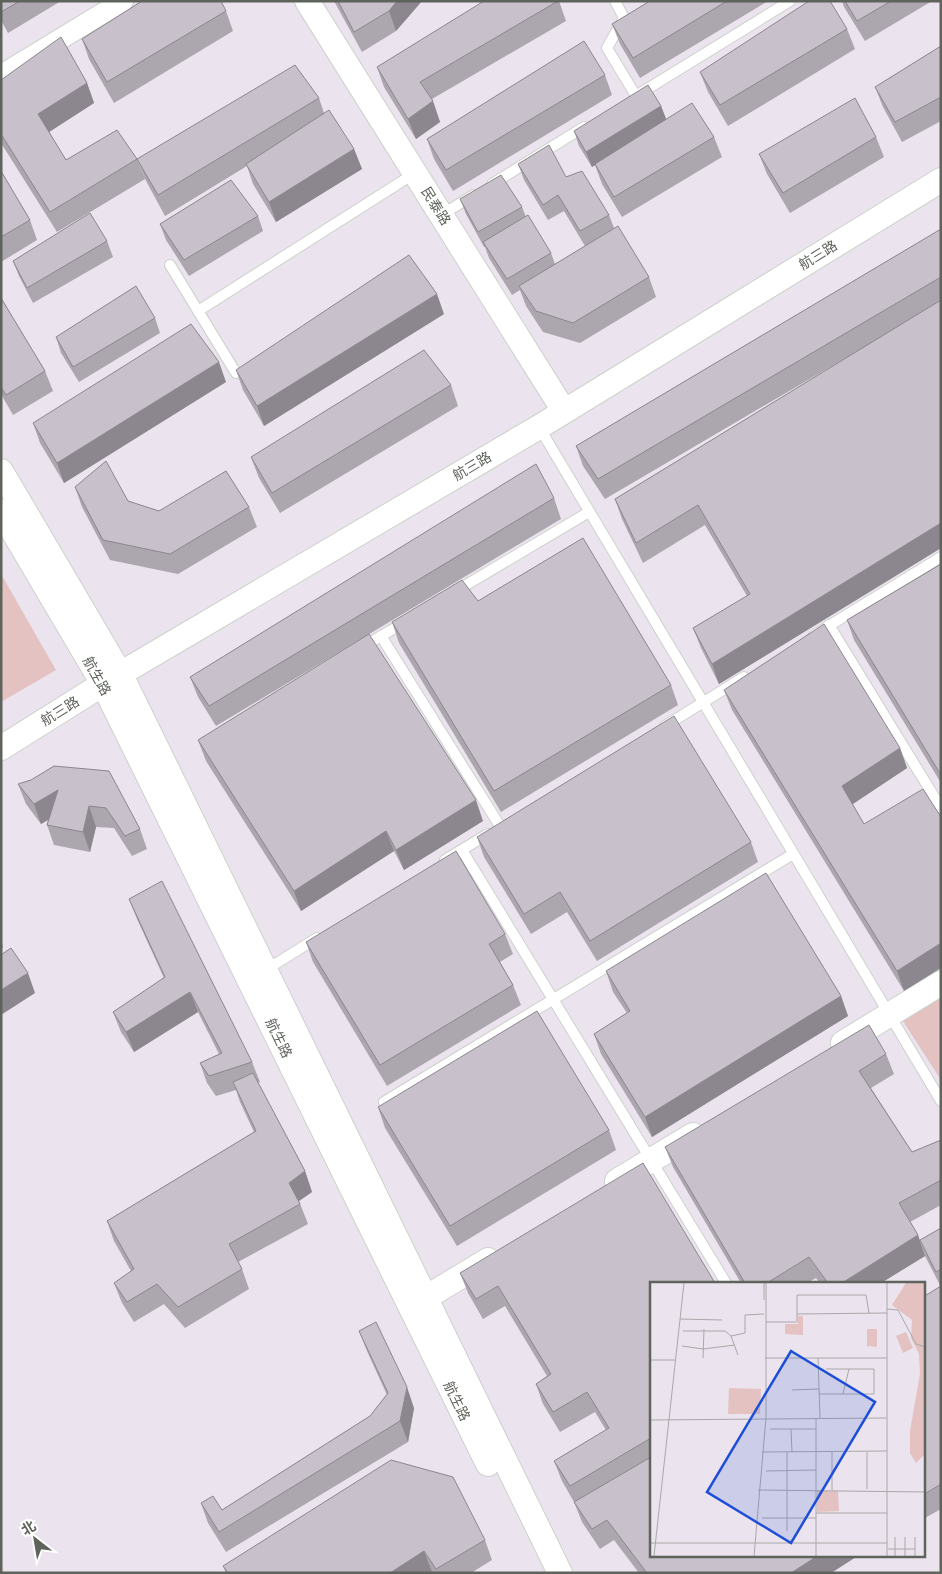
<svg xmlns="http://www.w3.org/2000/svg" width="942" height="1574" font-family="Arial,'Noto Sans SC',sans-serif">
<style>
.green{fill:#e4c2c1}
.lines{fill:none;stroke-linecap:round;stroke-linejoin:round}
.service-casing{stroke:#cdd2cc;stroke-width:12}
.minor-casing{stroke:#cdd2cc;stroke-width:22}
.tertiary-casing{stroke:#cdd2cc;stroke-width:26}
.service{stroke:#fff;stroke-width:10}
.minor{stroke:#fff;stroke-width:20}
.tertiary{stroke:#fff;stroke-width:24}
.wall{fill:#aca6af}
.shaded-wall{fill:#8c878e}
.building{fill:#c8c1cb;stroke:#8c878e}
.labels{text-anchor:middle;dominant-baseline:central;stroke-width:4.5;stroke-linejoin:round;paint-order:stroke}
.street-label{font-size:14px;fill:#5e635b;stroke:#fff}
.inset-road{fill:none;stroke:#aaa8aa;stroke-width:1}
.view{fill:#1d4ed8;fill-opacity:0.15;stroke:#1d4ed8;stroke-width:2.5}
.inset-edge{fill:none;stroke:#5e635b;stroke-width:2.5}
</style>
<rect width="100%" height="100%" fill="#ebe3ed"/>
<g class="green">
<path d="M1,574L56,670L1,702Z"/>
<path d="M941,994V1080L901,1018Z"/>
</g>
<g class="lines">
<g class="service-casing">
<g id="service">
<path d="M615,1L624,18L607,48L636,96"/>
<path d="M639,94L790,1"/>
<path d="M492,184L584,127"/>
<path d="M441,215L474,195"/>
<path d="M170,265L236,373"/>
<path d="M198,311L415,173"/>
<path d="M539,427L941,1101"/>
<path d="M456,591L589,512"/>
<path d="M829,625L941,808"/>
<path d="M814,635L941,557"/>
<path d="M381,636L500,826"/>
<path d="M361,648L405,622"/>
<path d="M665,726L744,677"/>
<path d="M462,850L726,1283"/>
<path d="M445,860L488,834"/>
<path d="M264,971L317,938"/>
<path d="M384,1102L793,854"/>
</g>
</g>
<g class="minor-casing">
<path id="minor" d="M1,75L123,1"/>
</g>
<g class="tertiary-casing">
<g id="tertiary">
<path d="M307,1L564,411"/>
<path d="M1,471L121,675L560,1573"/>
<path d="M1,511L103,684L488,1464"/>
<path d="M1,748L103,684L539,427L941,180"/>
<path d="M843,1043L941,983"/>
<path d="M617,1181L693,1135"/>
<path d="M412,1306L488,1260"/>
</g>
</g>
<use href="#service" class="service"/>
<use href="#minor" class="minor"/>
<use href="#tertiary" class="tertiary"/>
</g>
<g class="wall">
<path d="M1,1H61L8,33L1,20Z"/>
<path d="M334,1H422L396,31L362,52Z"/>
<path d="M559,1L566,21L432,99L440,122L416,139L384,87L377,67Z"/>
<path d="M650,1H768L640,78L620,44L612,24Z"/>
<path d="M842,1H932L865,41L844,7Z"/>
<path d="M226,11L233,31L114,103L89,59L82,39Z"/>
<path d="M847,29L855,49L728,126L708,92L700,72Z"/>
<path d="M941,46V121L902,142L883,107L875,87Z"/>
<path d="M605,75L612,95L453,191L434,159L427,139Z"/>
<path d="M1,80L87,83L94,103L49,132L66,160L137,159L145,179L57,232L1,143Z"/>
<path d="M319,98L324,113L354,149L362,169L276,222L253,184L247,166L165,216L145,179L137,159Z"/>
<path d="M661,106L666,120L714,137L722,157L622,217L602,184L595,165L592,167L579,146L574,131Z"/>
<path d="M876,137L884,157L790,213L767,174L759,154Z"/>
<path d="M518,164L566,177L609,215L614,228L649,277L656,297L580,343L543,332L526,306L520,290L512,295L489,258L485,247H484L466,214L460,199L522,207L526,217L551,253L555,264L585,246L564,211L548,220L524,180Z"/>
<path d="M1,171L30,220L37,240L1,262Z"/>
<path d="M258,216L263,231L189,276L166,240L160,224Z"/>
<path d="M941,229V548L719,684L701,648L693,628L747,596L705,525L643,563L622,519L615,499L861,349L605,499L583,466L576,446Z"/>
<path d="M107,241L113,257L33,303L19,276L13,261Z"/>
<path d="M1,298L45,371L53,391L13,415L1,394Z"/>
<path d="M444,314L264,426L243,390L236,370Z"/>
<path d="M155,318L160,333L79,382L61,353L56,337Z"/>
<path d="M226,382L64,483L40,443L33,423Z"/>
<path d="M451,385L458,406L280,513L259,478L251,457Z"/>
<path d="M75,487L128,501L159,511L249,507L257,527L178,574L110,560L82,507Z"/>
<path d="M554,498L561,519L216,726L198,697L190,677Z"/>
<path d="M941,564V783L854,640L847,620Z"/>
<path d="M478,601L671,685L678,705L501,812L399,643L392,622Z"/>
<path d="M724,690L900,748L907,768L852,804L864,824L904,991L732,710Z"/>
<path d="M198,740L483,821L404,870L394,851L301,911L206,761Z"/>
<path d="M54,766L140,829L147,849L132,856L114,828L96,827L90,852L54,845L47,825L48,820L41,824L26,804L18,784L31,780Z"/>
<path d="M477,837L751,842L758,862L597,961L567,912L531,934L484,857Z"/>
<path d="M129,899L252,1062L260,1082L258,1083L305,1171L312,1192L299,1201L308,1224L238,1262L242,1269L249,1289L185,1328L164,1304L134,1322L122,1303L114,1283L131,1271L114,1241L107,1221L254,1132L240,1102L236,1090L216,1096L207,1083L200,1063L219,1054L198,1012L134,1052L121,1032L113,1012L164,978L137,919Z"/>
<path d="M505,934L513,954L500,962L513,985L521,1005L387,1086L313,962L306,942Z"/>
<path d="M606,971L841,996L848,1016L652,1137L601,1054L594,1034L627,1013L613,992Z"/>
<path d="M886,1054L894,1074L871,1088L912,1152L941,1140V1205L910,1222L918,1235L925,1256L881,1283H820L816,1278L807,1283H741L673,1167L665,1147Z"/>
<path d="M378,1107L609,1130L616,1150L457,1246L385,1128Z"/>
<path d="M941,1228V1509L923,1519V1297L941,1287L925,1256L920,1240Z"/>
<path d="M460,1273L651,1283V1555H859L831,1573H639L614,1540L600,1549L582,1522L574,1502L562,1481L554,1461L606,1430L595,1412L560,1432L543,1404L536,1384L547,1376L505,1306L483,1319L468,1293Z"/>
<path d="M359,1331L414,1408L408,1442L226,1552L208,1523L201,1503L222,1510L370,1416L387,1395L367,1351Z"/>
<path d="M485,1540L492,1560L471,1573H432V1572L430,1573H226L223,1566Z"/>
</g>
<g class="shaded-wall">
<path d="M397,1H422L396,31L389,11Z"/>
<path d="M87,83L94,103L46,134L38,114Z"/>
<path d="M433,101L440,122L416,139L408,119Z"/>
<path d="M661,106L667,121L592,167L586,152Z"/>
<path d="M354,149L362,169L276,222L269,202Z"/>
<path d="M437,294L444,314L264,426L257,406Z"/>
<path d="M219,362L226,382L64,483L57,463Z"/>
<path d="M941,523V548L719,684L712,664Z"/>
<path d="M900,748L907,768L850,806L842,786Z"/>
<path d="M58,790L65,810L41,824L34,804Z"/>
<path d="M476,800L483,821L404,870L396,850Z"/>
<path d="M89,806L96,827L90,852L83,832Z"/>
<path d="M386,831L394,851L301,911L294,891Z"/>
<path d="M1,941L3,947L1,949Z"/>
<path d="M941,943V968L904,991L897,971Z"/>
<path d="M28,973L35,993L1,1015V990Z"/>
<path d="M190,992L198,1012L134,1052L126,1032Z"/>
<path d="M841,996L848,1016L652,1137L645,1117Z"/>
<path d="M305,1171L312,1192L296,1203L289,1183Z"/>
<path d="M918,1235L925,1256L881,1283H842Z"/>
<path d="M407,1387L414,1408L408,1442L400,1421Z"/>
<path d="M424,1551L432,1572L430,1573H390Z"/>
<path d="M819,1555H859L831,1573H791Z"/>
</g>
<g class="building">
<path d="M1,1H20L1,12Z"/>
<path d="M142,1H221L226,11L107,82L82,39Z"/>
<path d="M338,1H397L389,11L354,32Z"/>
<path d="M484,1H558L420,82L433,101L408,119L377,67Z"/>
<path d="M650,1H727L633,58L612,24Z"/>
<path d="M809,1H830L847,29L720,105L700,72Z"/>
<path d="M845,1H891L857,21Z"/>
<path d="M61,37L87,83L38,114L66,160L117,130L137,159L50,212L1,134V80Z"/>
<path d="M584,41L605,75L446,170L427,139Z"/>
<path d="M941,46V97L895,122L875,87Z"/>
<path d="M295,65L319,98L158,195L137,159Z"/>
<path d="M648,85L661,106L586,152L574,131Z"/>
<path d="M855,98L876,137L783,193L759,154Z"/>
<path d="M692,103L714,137L614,197L595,164Z"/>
<path d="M329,110L354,149L269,202L246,164Z"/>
<path d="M549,145L566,177L582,171L609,215L580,231L558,195L543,205L518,164Z"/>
<path d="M1,171L30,220L1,237Z"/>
<path d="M501,175L522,207L478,232L460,199Z"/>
<path d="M231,180L258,216L184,260L160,224Z"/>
<path d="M90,213L107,241L27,288L13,261Z"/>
<path d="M528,215L551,253L507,279L483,242Z"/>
<path d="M618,226L649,277L573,323L536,311L519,286Z"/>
<path d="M941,229V277L598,479L576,446Z"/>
<path d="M409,255L437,294L257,406L236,370Z"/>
<path d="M136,286L155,318L73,367L56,337Z"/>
<path d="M1,298L45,371L6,395L1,387Z"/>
<path d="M941,300V523L712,664L693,628L750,594L698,505L636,543L615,499Z"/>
<path d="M191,324L219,362L57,463L33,423Z"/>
<path d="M424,350L451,385L272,493L251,457Z"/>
<path d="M106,461L128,501L159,511L226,471L249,507L170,554L103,540L75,487Z"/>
<path d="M536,464L554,498L209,706L190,677Z"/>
<path d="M583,538L671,685L494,791L392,622L462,580L478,601Z"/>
<path d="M941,564V775L847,620Z"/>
<path d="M824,624L900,748L842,786L864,824L923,789L941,817V943L897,971L724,690Z"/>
<path d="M369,634L476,800L396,850L386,831L294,891L198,740Z"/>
<path d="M674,716L751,842L590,941L560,892L524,914L477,837Z"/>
<path d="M54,766L109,771L140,829L125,836L106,808L89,806L83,832L47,825L58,790L34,804L18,784L31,780Z"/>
<path d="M456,851L505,934L489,944L513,985L380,1065L306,942Z"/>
<path d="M766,873L841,996L645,1117L594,1034L630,1011L606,971Z"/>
<path d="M162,881L252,1062L209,1076L200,1063L222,1053L190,992L126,1032L113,1012L165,977L129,899Z"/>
<path d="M11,948L28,973L1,990V955Z"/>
<path d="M537,1011L609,1130L450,1226L378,1107Z"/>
<path d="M869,1025L886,1054L859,1071L912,1152L941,1140V1180L899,1203L918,1235L842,1283H828L809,1257L767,1283H745L665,1147Z"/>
<path d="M253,1073L305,1171L289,1183L300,1204L229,1244L242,1269L178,1307L157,1284L127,1302L114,1283L134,1269L107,1221L256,1131L233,1082Z"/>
<path d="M643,1163L715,1283H651V1438L570,1486L554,1461L609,1428L587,1392L553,1412L536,1384L551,1374L498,1286L476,1299L460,1273Z"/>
<path d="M941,1228V1269L936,1272L920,1240Z"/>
<path d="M941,1286V1484L923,1495V1297Z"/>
<path d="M376,1322L407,1387L400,1421L219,1532L201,1503L213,1496L222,1510L370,1416L388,1393L359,1331Z"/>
<path d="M651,1457V1555H819L791,1573H647L607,1520L592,1529L574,1502Z"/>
<path d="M391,1460L453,1477L485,1540L436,1569L424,1551L390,1573H228L223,1566Z"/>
</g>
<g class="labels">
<g class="street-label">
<text transform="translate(436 206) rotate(58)">民泰路</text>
<text transform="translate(818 255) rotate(-32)">航三路</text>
<text transform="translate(472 466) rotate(-31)">航三路</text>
<text transform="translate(97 676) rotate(61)">航生路</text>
<text transform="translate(60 711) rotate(-32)">航三路</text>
<text transform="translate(279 1038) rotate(64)">航生路</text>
<text transform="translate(457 1401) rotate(64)">航生路</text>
</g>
</g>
<g transform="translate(650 1282)">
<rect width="275" height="275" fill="#ebe3ed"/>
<path d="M256,1H275V172L266,181L260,171V149L270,92L269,72L261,56L262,38L242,23ZM148,34H153V53L135,52V42H148ZM217,47H227V65L217,64ZM256,50L263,66L253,71L246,54ZM79,106L111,107L110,132H78ZM167,209H188L189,229L167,230Z" fill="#e4c2c1"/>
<path class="inset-road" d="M114,1V18M237,1V274M237,27L248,28L266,62L275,65M147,32V13H216L219,31M30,37L72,38M116,40H147V32L237,31M33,49H75L81,54L88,73M81,54L95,51V33L114,32M32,64L53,67L85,63M53,76L54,47M115,76H237M168,76L170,136M0,78H25M142,108L169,107M169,112H224V87H176M193,112L199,87M0,138L236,136M120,147H166M141,147L142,170M112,170L237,169M137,170V249M182,170V208M217,170V207M116,189L166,188M108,208L275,210M166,231H237M112,236H166M245,255V274M255,255V274M265,255V274M0,261H237M238,267H265M4,274L34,1M104,274L116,136V1M166,274V136"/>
<path class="view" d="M141,69L225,120L141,261L57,210Z"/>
<rect width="275" height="275" class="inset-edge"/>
</g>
<rect width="942" height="1574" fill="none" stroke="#5e635b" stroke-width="5"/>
<g transform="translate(35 1539) rotate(329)" stroke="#ffffff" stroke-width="4" paint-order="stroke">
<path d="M0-4L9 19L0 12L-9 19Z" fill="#5e635b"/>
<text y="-8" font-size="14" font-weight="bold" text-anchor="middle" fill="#5e635b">北</text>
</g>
</svg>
